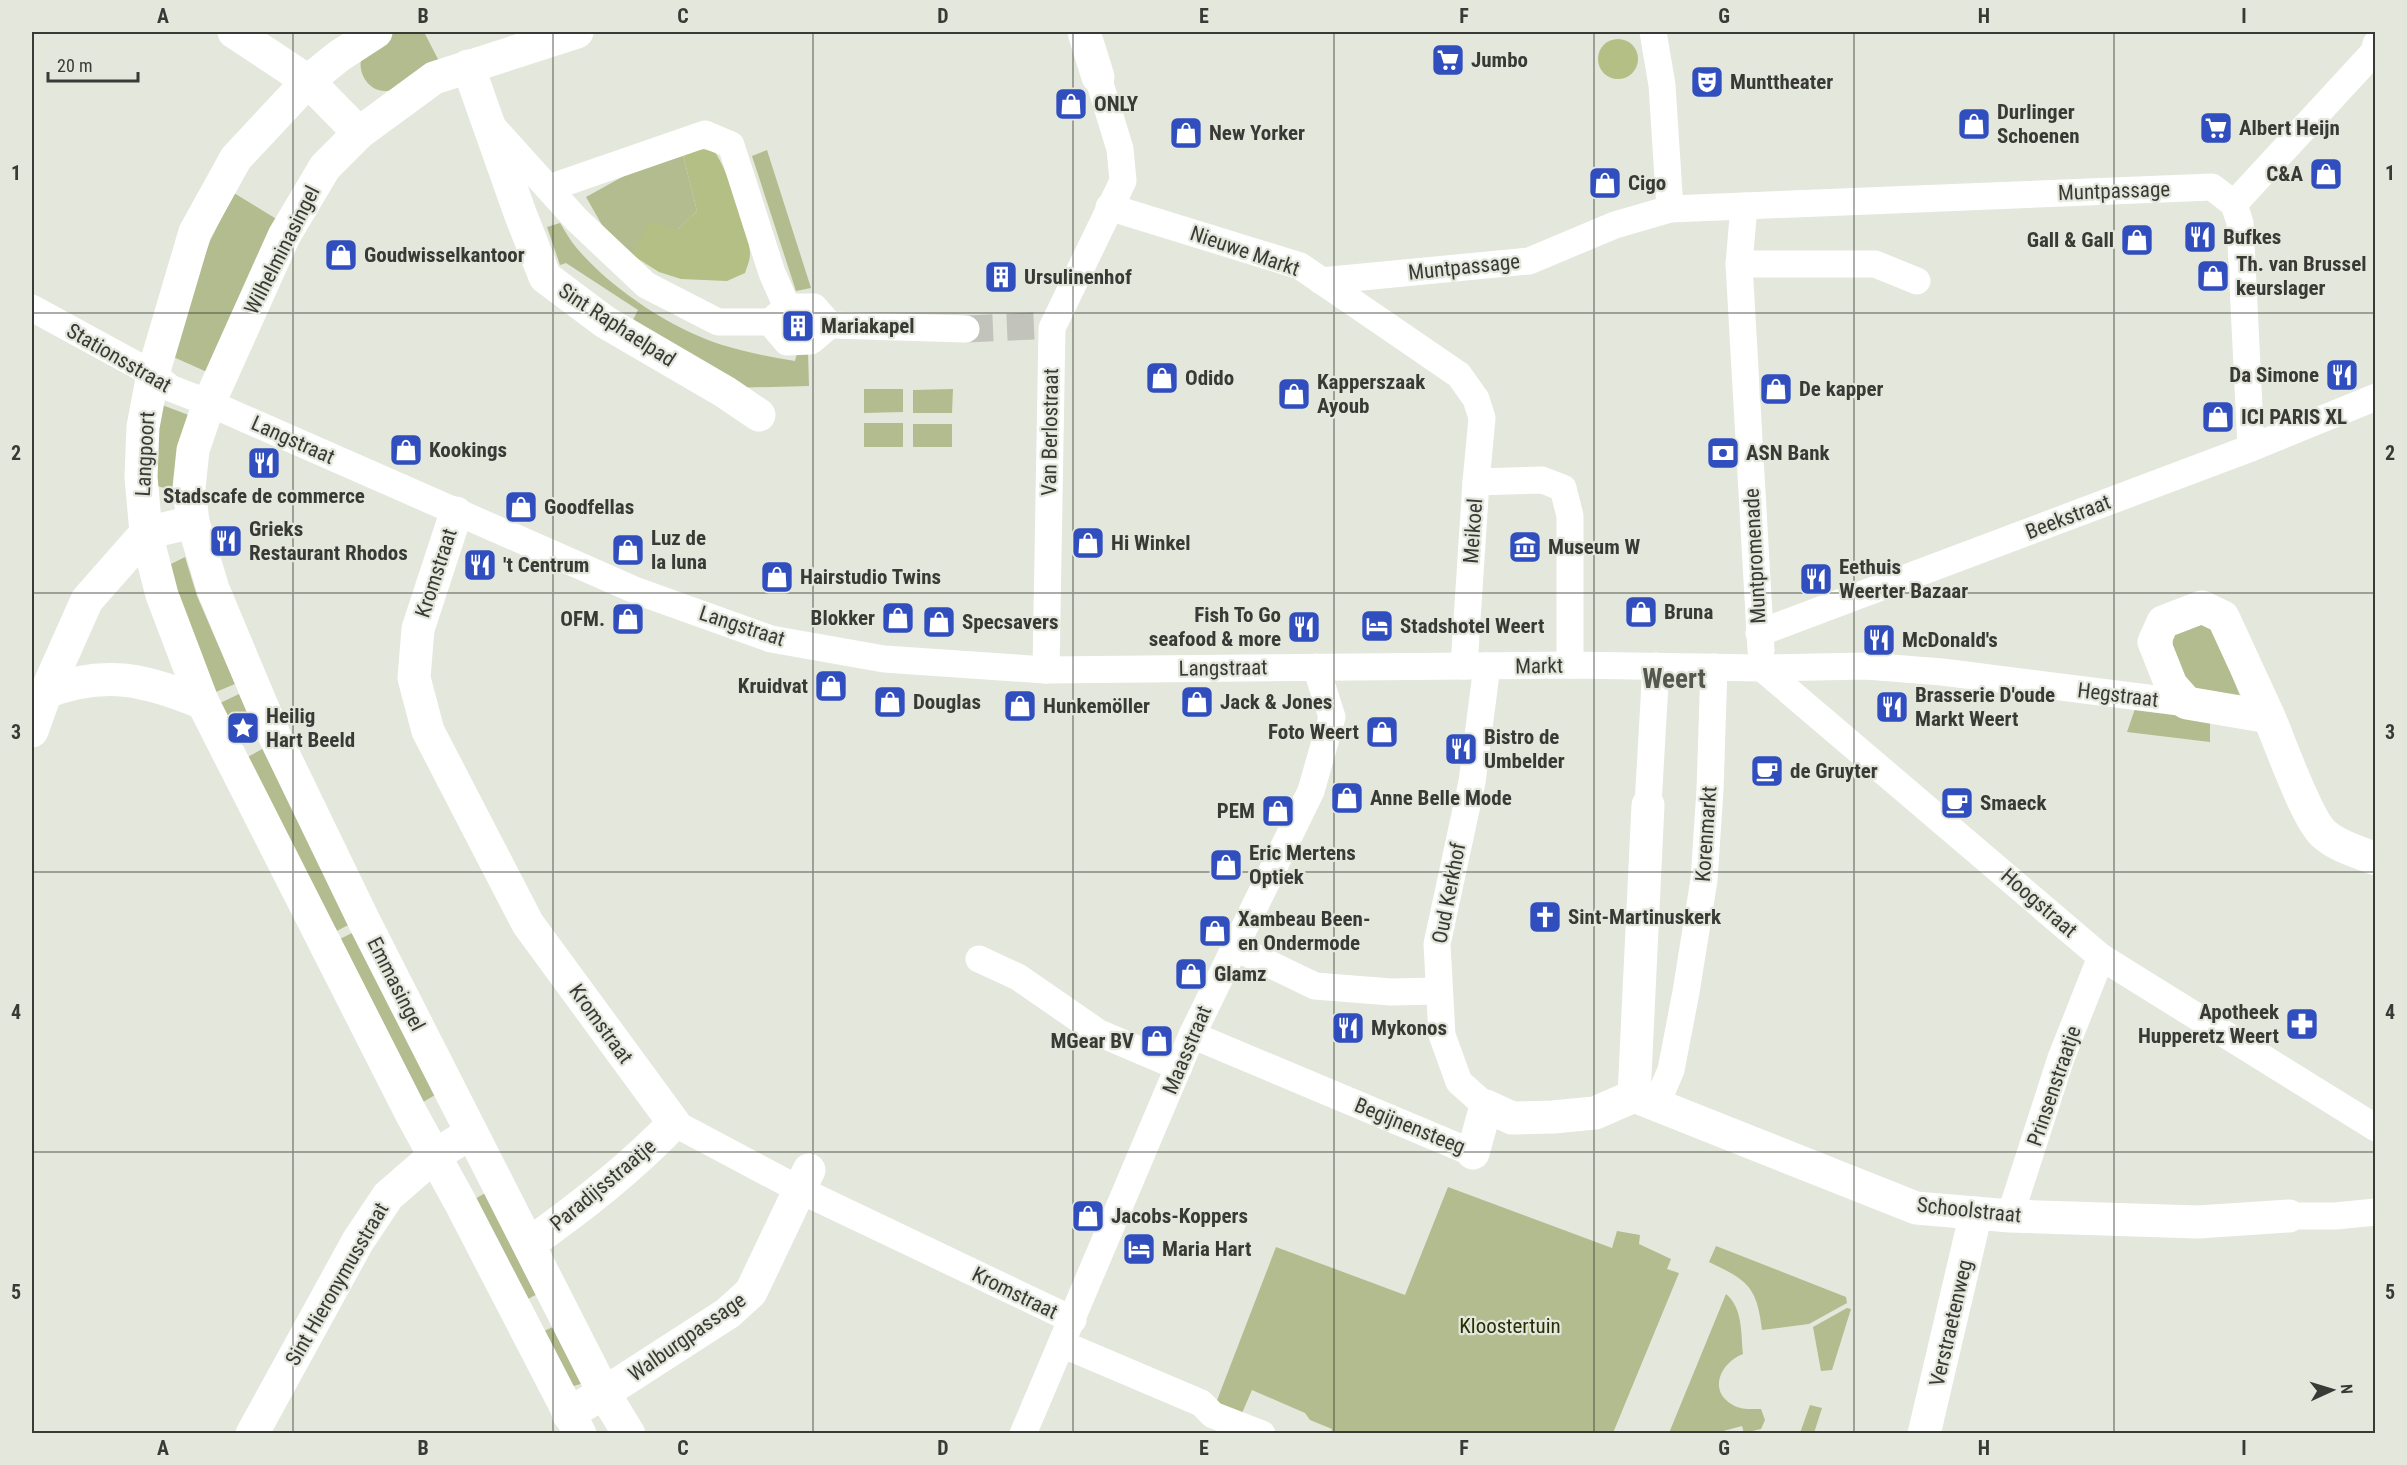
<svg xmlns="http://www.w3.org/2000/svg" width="2407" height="1465" font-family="'Roboto Condensed',sans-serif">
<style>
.green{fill:#b2bc8e;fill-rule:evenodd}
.forest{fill:#b3bf85}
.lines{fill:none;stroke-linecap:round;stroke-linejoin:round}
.pedestrian-tunnel{stroke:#c2c4bb;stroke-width:27;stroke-dasharray:27 14;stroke-linecap:butt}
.pedestrian{stroke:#fff;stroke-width:27}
.minor{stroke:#fff;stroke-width:33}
.tertiary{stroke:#fff;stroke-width:33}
.grid{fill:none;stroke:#393a36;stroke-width:1.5;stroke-opacity:0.55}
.labels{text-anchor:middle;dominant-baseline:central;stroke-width:4.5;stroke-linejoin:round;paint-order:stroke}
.poi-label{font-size:21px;font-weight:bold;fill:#393a36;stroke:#e4e7dc;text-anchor:start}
.street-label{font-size:21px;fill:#393a36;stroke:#e4e7dc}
.park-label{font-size:21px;fill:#292f02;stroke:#e4e7dc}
.district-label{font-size:27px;font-weight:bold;fill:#55574e;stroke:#e4e7dc}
.neatline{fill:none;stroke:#393a36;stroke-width:2}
.grid-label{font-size:20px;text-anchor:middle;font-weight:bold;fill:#393a36}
</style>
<rect width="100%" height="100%" fill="#e4e7dc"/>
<g class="green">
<path d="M393,32H424L440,63C428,70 399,91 386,91C368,92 355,70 363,54C368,44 384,37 393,32Z"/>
<path d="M767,150L811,288L796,291L752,156Z"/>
<path d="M683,155L697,211L678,229L632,255L602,225L586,197L624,176Z"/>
<path d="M234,193L283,223L207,372L169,355L210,241Z"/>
<path d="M560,223C566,233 573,245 581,253C615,291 671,328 719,344C744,352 770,357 795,361L797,353L808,352L809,386L727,388L629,328L638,310L566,263L560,265L547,227Z"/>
<path d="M864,389H903V412L864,413Z"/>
<path d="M953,389L952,413H913V390Z"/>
<path d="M157,403L191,416L179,484C170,489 165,489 155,485Z"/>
<rect x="864" y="423" width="39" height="24"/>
<rect x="913" y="424" width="39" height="23"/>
<path d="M185,557L197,596L235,684L211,694L161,569Z"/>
<path d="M2200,625H2207L2214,631L2242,701L2193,695L2173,646V637L2178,631Z"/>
<path d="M239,694L259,737L238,747L216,705Z"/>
<path d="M2137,703L2171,707L2176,716L2210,720V742L2127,732Z"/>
<path d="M264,748L354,922L331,934L244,759Z"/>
<path d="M358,930L442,1091L418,1105L336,941Z"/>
<path d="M1448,1187L1612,1248L1617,1231L1640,1235L1639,1244L1671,1259L1667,1269L1679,1273L1613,1433H1331L1332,1429L1310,1420L1305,1413L1252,1390L1242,1413L1216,1403L1276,1247L1405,1295Z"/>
<path d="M493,1189L584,1383L570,1387L469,1202ZM539,1293L555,1326L544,1331L528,1299Z"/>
<path d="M1716,1246L1846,1297L1847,1303L1809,1324L1762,1330C1757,1286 1747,1280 1709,1262Z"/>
<path d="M1726,1294C1743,1308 1741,1334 1743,1354C1721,1362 1707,1391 1733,1405C1741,1410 1752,1409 1761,1409L1765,1420L1761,1429L1744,1433L1742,1426L1716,1433H1669Z"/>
<path d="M1847,1308L1851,1309L1832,1370L1821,1371L1813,1327Z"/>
<path d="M1810,1405L1822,1408L1814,1433H1800Z"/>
</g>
<g class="forest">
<circle cx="1618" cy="59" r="20"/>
<path d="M702,149L715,152C728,172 750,231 750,254C750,260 747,267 745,273L727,281L681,279L659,272L632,255L650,221L678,229L697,211L683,155Z"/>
</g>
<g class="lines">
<path class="pedestrian-tunnel" d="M966,329L1034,326"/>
<g class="pedestrian">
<path d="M1653,32L1662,85L1670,209"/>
<path d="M492,126L576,219L646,285L718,322H770L787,307H814L830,325L966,329"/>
<path d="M549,188L705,134L731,145L772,273L787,307"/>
<path d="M2234,204L2374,52L2376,44"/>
<path d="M1109,207L1300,266L1459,375L1476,399L1482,418L1476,482"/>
<path d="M1739,264L1744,206"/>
<path d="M1321,281L1529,261L1615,225L1670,209L2212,187L2234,204L2240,223L2251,448"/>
<path d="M32,308L153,374L170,388L209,403L637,591L771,639L884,659L1046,670L1570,665L1762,668L1866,666L1942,672L2187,703"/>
<path d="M770,322L787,342L811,341L830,325"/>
<path d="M1759,633L2251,448L2376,397"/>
<path d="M1761,650L1739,264H1875L1917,281"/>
<path d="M1464,666L1476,482L1542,480L1563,488L1570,516V665"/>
<path d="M1762,668L2101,957L2376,1128"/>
<path d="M1046,670L1052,328L1123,181L1120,149L1098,77"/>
<path d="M1648,805L1656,666"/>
<path d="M1234,947L1315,986L1391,992L1438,991"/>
<path d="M979,959L1018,977L1099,1033L1179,1067"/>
<path d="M1192,1035L1473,1153"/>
<path d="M1656,1105L1671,1070L1686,992L1704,880L1710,790L1714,667"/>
<path d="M1486,1106L1459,1082L1442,1035L1437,944L1472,782L1487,666"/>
<path d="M674,1123L800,1190L1073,1320"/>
<path d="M2010,1216L2061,1058L2101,957"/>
<path d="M2289,1216H2335L2376,1212"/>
<path d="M1062,1344L1201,1403L1213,1415L1262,1434"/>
<path d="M1023,1434L1192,1035L1311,791L1332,717L1316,667"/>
</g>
<g class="minor">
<path d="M1084,32L1098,77"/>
<path d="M468,66L520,213L545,277L605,322L725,392L759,415"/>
<path d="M456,513L418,629L414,678L428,731L528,924L674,1123C630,1169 581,1207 529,1244"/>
<path d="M46,692C107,669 144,680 203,703"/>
<path d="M2269,717L2223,617L2202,607L2163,622L2154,642L2171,685L2187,703L2269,717C2280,742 2307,821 2325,835C2339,847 2359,852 2376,859"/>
<path d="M1634,1096L1916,1208L2010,1216L2198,1222L2289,1216"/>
<path d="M1634,1096L1648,805"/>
<path d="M1473,1153L1486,1106L1512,1118L1553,1117L1595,1113L1634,1096"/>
<path d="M568,1414L604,1393L728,1313L751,1292L809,1170"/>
<path d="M252,1434L358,1241L388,1196L434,1156L471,1133"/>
<path d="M1924,1434L1976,1213"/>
</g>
<g class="tertiary">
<path d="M234,32L308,81L359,133"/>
<path d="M376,32L339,56L308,81L236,158L195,232L153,374L143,427L141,477L146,533L162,595L203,703L412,1115L460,1202L580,1434"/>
<path d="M577,32L434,78L359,133L325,167L284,236L209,403L193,450L189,488L193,522L213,589L275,737L364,921L604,1393L629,1434"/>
<path d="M32,731L46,692L87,600L146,533L193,522"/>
</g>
</g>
<path class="grid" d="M293,32V1434M553,32V1434M813,32V1434M1073,32V1434M1334,32V1434M1594,32V1434M1854,32V1434M2114,32V1434M32,313H2376M32,593H2376M32,872H2376M32,1152H2376"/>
<defs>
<g id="supermarket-square" transform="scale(1.725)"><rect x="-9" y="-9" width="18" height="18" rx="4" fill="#304ebe" stroke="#e4e7dc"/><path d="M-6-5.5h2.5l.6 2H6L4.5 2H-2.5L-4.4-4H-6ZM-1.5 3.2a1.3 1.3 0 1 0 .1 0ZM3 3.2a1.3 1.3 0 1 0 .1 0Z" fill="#fff"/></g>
<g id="theatre-square" transform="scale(1.725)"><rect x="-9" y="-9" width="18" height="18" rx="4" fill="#304ebe" stroke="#e4e7dc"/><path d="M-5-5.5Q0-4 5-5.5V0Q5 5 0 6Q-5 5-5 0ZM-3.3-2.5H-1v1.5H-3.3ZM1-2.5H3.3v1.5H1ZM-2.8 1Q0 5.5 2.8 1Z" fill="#fff"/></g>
<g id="shop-square" transform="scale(1.725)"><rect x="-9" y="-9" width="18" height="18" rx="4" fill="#304ebe" stroke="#e4e7dc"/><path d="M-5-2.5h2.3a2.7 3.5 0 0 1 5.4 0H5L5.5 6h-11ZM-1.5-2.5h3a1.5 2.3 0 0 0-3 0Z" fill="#fff"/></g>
<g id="restaurant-square" transform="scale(1.725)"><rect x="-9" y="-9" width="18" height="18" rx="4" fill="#304ebe" stroke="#e4e7dc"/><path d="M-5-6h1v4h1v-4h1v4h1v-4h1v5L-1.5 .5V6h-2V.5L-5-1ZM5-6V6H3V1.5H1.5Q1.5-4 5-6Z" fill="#fff"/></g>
<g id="building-square" transform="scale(1.725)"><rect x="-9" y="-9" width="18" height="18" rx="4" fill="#304ebe" stroke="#e4e7dc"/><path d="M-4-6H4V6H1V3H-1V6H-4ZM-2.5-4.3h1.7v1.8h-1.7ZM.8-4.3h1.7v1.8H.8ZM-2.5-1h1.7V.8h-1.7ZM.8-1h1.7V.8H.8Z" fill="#fff"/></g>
<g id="bank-square" transform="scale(1.725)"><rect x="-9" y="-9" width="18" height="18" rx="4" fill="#304ebe" stroke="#e4e7dc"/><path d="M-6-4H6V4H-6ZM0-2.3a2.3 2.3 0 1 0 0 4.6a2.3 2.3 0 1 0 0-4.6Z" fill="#fff"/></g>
<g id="museum-square" transform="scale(1.725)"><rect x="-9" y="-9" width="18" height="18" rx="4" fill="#304ebe" stroke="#e4e7dc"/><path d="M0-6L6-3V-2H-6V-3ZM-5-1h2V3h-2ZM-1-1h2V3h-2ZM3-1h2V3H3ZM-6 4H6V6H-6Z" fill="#fff"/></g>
<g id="hotel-square" transform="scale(1.725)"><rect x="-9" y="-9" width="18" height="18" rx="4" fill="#304ebe" stroke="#e4e7dc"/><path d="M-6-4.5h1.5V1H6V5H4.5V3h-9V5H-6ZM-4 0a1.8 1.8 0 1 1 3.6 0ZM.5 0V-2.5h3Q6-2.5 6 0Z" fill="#fff"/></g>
<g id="sight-square" transform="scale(1.725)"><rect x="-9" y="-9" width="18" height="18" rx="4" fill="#304ebe" stroke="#e4e7dc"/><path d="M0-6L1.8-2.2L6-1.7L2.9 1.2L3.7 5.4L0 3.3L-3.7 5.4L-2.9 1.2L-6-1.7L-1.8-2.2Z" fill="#fff"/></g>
<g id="cafe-square" transform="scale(1.725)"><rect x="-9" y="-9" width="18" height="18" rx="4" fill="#304ebe" stroke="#e4e7dc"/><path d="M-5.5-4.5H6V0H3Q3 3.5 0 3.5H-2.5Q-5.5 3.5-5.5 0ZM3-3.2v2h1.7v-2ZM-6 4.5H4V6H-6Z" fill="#fff"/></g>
<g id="church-square" transform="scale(1.725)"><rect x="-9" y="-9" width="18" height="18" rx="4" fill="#304ebe" stroke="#e4e7dc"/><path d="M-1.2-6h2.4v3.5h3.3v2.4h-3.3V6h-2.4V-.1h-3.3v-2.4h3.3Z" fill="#fff"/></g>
<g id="pharmacy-square" transform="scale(1.725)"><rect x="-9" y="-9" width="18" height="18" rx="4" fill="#304ebe" stroke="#e4e7dc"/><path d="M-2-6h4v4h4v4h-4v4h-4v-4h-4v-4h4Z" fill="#fff"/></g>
</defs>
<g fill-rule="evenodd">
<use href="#supermarket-square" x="1448" y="60"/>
<use href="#theatre-square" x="1707" y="82"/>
<use href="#shop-square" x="1071" y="104"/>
<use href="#shop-square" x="1974" y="124"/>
<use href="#supermarket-square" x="2216" y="128"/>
<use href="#shop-square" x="1186" y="133"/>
<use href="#shop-square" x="2326" y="174"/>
<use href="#shop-square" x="1605" y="183"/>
<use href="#restaurant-square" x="2200" y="237"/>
<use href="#shop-square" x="2137" y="240"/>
<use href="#shop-square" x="341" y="255"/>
<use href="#shop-square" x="2213" y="276"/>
<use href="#building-square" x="1001" y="277"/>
<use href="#building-square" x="798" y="326"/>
<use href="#restaurant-square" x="2342" y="375"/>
<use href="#shop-square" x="1162" y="378"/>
<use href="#shop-square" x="1776" y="389"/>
<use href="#shop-square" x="1294" y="394"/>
<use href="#shop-square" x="2218" y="417"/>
<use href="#shop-square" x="406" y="450"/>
<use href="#bank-square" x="1723" y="453"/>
<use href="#restaurant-square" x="264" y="463"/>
<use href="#shop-square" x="521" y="507"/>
<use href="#restaurant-square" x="226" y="541"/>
<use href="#shop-square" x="1088" y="543"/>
<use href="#museum-square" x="1525" y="547"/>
<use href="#shop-square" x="628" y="550"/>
<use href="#restaurant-square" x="480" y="565"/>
<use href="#shop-square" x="777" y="577"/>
<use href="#restaurant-square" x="1816" y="579"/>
<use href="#shop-square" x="1641" y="612"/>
<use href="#shop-square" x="898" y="618"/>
<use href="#shop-square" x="628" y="619"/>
<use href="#shop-square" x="939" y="622"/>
<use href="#hotel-square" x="1377" y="626"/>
<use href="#restaurant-square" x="1304" y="627"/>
<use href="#restaurant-square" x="1879" y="640"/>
<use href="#shop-square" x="831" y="686"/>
<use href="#shop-square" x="890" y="702"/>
<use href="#shop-square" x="1197" y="702"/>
<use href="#shop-square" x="1020" y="706"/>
<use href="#restaurant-square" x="1892" y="707"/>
<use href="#sight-square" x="243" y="728"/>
<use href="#shop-square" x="1382" y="732"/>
<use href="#restaurant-square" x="1461" y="749"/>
<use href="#cafe-square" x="1767" y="771"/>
<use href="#shop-square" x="1347" y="798"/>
<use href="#cafe-square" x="1957" y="803"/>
<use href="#shop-square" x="1278" y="811"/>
<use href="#shop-square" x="1226" y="865"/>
<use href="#church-square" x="1545" y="917"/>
<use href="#shop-square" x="1215" y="931"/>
<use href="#shop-square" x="1191" y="974"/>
<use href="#pharmacy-square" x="2302" y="1024"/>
<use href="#restaurant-square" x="1348" y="1028"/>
<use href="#shop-square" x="1157" y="1041"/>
<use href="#shop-square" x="1088" y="1216"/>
<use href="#hotel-square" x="1139" y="1249"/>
</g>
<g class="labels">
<g class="poi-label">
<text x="1471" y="60">Jumbo</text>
<text x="1730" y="82">Munttheater</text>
<text x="1094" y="104">ONLY</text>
<text x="1997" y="112">Durlinger<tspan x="1997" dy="24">Schoenen</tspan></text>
<text x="2239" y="128">Albert Heijn</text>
<text x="1209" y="133">New Yorker</text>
<text x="2303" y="174" text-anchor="end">C&amp;A</text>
<text x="1628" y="183">Cigo</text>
<text x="2223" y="237">Bufkes</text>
<text x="2114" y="240" text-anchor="end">Gall &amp; Gall</text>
<text x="364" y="255">Goudwisselkantoor</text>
<text x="2236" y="264">Th. van Brussel<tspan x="2236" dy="24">keurslager</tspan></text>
<text x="1024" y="277">Ursulinenhof</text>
<text x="821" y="326">Mariakapel</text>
<text x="2319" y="375" text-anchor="end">Da Simone</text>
<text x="1185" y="378">Odido</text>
<text x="1317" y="382">Kapperszaak<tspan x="1317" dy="24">Ayoub</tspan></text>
<text x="1799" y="389">De kapper</text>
<text x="2241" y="417">ICI PARIS XL</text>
<text x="429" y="450">Kookings</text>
<text x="1746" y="453">ASN Bank</text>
<text x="264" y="496" text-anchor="middle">Stadscafe de commerce</text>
<text x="544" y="507">Goodfellas</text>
<text x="249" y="529">Grieks<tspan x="249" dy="24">Restaurant Rhodos</tspan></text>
<text x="651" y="538">Luz de<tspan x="651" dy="24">la luna</tspan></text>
<text x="1111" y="543">Hi Winkel</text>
<text x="1548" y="547">Museum W</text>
<text x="503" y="565">'t Centrum</text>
<text x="1839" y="567">Eethuis<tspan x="1839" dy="24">Weerter Bazaar</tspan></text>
<text x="800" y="577">Hairstudio Twins</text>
<text x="1664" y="612">Bruna</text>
<text x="1281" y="615" text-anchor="end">Fish To Go<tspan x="1281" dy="24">seafood &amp; more</tspan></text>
<text x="875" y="618" text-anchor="end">Blokker</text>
<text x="605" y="619" text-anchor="end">OFM.</text>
<text x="962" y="622">Specsavers</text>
<text x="1400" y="626">Stadshotel Weert</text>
<text x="1902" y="640">McDonald's</text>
<text x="808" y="686" text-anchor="end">Kruidvat</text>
<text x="1915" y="695">Brasserie D'oude<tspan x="1915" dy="24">Markt Weert</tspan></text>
<text x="913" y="702">Douglas</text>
<text x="1220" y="702">Jack &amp; Jones</text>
<text x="1043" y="706">Hunkemöller</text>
<text x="266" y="716">Heilig<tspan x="266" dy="24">Hart Beeld</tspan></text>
<text x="1359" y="732" text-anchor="end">Foto Weert</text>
<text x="1484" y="737">Bistro de<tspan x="1484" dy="24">Umbelder</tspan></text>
<text x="1790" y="771">de Gruyter</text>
<text x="1370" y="798">Anne Belle Mode</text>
<text x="1980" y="803">Smaeck</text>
<text x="1255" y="811" text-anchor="end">PEM</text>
<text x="1249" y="853">Eric Mertens<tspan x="1249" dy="24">Optiek</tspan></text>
<text x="1568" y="917">Sint-Martinuskerk</text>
<text x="1238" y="919">Xambeau Been-<tspan x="1238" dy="24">en Ondermode</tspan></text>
<text x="1214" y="974">Glamz</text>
<text x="2279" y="1012" text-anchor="end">Apotheek<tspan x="2279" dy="24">Hupperetz Weert</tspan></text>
<text x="1371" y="1028">Mykonos</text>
<text x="1134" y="1041" text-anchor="end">MGear BV</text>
<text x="1111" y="1216">Jacobs-Koppers</text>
<text x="1162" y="1249">Maria Hart</text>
</g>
<g class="street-label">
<text transform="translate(2114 191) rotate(-2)">Muntpassage</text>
<text transform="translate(282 250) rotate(-63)">Wilhelminasingel</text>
<text transform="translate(1245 251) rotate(19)">Nieuwe Markt</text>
<text transform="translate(1464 267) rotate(-6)">Muntpassage</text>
<text transform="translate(617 325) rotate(33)">Sint Raphaelpad</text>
<text transform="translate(119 358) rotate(30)">Stationsstraat</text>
<text transform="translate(1050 432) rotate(-89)">Van Berlostraat</text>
<text transform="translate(293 440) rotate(24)">Langstraat</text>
<text transform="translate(145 454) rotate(-87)">Langpoort</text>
<text transform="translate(2068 517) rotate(-21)">Beekstraat</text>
<text transform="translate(1473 531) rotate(-86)">Meikoel</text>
<text transform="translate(1755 556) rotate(-93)">Muntpromenade</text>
<text transform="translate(436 573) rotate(-72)">Kromstraat</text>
<text transform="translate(742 626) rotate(18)">Langstraat</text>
<text transform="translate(1539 666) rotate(-1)">Markt</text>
<text transform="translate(1223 668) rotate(-1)">Langstraat</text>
<text transform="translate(2118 695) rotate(7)">Hegstraat</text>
<text transform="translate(1706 834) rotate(-86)">Korenmarkt</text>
<text transform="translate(1449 893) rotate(-79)">Oud Kerkhof</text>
<text transform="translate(2039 903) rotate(41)">Hoogstraat</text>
<text transform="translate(396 984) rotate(63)">Emmasingel</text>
<text transform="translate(601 1024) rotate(54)">Kromstraat</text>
<text transform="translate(1187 1050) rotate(-67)">Maasstraat</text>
<text transform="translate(2054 1086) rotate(-71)">Prinsenstraatje</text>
<text transform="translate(1410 1126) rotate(22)">Begijnensteeg</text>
<text transform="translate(603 1185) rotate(-40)">Paradijsstraatje</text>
<text transform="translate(1969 1210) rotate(6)">Schoolstraat</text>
<text transform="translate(337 1284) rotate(-60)">Sint Hieronymusstraat</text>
<text transform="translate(1015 1293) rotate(26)">Kromstraat</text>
<text transform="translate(1951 1323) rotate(-77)">Verstraetenweg</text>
<text transform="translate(687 1337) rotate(-35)">Walburgpassage</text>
</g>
<g class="park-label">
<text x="1510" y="1326">Kloostertuin</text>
</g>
<g class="district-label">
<text x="1674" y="679">Weert</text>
</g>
</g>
<rect width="2407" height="1465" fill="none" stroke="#e4e7dc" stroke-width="66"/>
<g transform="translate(2332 1390) rotate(86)" stroke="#e4e7dc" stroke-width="4.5" paint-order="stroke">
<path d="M0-4.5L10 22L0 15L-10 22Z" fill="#393a36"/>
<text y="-9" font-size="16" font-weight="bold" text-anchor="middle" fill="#393a36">N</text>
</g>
<path d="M48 72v9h90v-9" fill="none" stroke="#393a36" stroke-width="3"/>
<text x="57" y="72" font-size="18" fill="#393a36" stroke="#e4e7dc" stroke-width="4.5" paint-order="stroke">20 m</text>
<rect x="33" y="33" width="2341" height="1399" class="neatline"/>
<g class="grid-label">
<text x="163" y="23">A</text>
<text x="423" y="23">B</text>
<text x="683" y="23">C</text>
<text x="943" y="23">D</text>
<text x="1204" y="23">E</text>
<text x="1464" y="23">F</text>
<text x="1724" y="23">G</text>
<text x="1984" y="23">H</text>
<text x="2244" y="23">I</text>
<text x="16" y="180">1</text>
<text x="2390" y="180">1</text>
<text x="16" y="460">2</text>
<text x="2390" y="460">2</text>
<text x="16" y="739">3</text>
<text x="2390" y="739">3</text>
<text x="16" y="1019">4</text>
<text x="2390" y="1019">4</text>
<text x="16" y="1299">5</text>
<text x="2390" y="1299">5</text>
<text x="163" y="1455">A</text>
<text x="423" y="1455">B</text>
<text x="683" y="1455">C</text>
<text x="943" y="1455">D</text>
<text x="1204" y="1455">E</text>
<text x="1464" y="1455">F</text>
<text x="1724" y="1455">G</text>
<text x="1984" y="1455">H</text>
<text x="2244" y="1455">I</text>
</g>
</svg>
